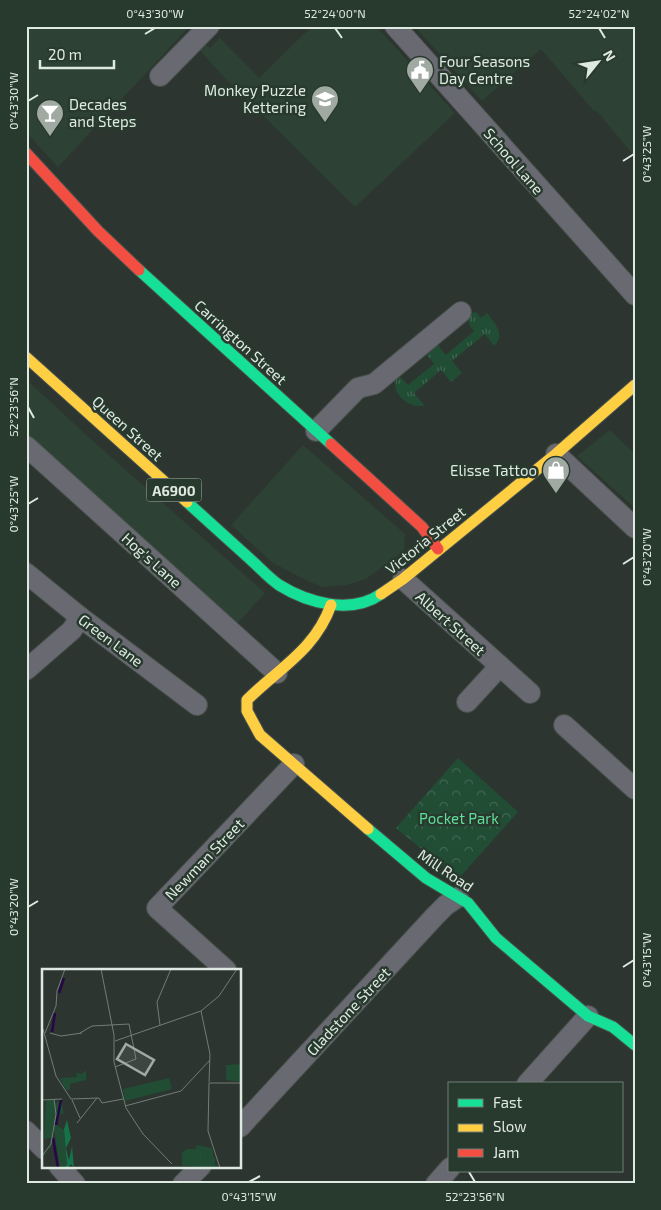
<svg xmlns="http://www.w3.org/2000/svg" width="661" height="1210" font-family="'Exo 2',sans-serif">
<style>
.built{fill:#2d4235}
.grass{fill:url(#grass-tufts)}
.park{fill:url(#park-crowns)}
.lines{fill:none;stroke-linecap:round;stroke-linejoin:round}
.street-casing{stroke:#49514c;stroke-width:22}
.fast-casing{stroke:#49514c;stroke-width:13}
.slow-casing{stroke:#49514c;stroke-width:13}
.jam-casing{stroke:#49514c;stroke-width:13}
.street{stroke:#696972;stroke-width:20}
.fast{stroke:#16e098;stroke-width:11}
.slow{stroke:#ffcf43;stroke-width:11}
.jam{stroke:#f24e42;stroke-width:11}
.ticks{fill:none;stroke:#dee9e2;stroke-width:2}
.labels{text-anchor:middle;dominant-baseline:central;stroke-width:5;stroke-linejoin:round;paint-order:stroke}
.shield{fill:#28392e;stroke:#a7b4ac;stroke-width:1}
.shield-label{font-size:14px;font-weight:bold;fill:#dee9e2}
.poi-label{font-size:15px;fill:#dee9e2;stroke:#28392e;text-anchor:start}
.street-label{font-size:15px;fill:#dee9e2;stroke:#28392e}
.park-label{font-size:15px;fill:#60dd99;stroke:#28392e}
.inset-river{fill:none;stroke:#260647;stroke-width:2.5}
.inset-road{fill:none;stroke:#737d77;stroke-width:1}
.view{fill:#a0aaa3;fill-opacity:0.15;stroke:#a0aaa3;stroke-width:2.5}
.inset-edge{fill:none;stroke:#dee9e2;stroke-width:2.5}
.neatline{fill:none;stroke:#dee9e2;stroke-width:2}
.ticks-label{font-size:12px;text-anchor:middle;fill:#dee9e2}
</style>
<defs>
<pattern id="grass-tufts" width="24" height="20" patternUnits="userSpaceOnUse" patternTransform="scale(1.25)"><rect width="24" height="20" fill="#214d35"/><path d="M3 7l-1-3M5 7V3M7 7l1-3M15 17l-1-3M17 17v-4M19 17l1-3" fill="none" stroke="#416752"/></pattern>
<pattern id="park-crowns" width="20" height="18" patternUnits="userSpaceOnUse" patternTransform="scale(1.25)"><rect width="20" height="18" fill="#214d35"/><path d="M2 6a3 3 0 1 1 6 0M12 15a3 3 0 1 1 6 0" fill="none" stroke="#416752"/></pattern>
</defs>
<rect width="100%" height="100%" fill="#2c352f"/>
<g class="built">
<path d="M26,26H190L58,167L26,132Z"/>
<path d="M312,26H376L455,113L355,207L221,74L200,50L205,44L210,48L220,38L259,78Z"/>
<path d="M414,26H635V157L596,110L594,111L541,49L482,101Z"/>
<path d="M26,379L85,434L265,593L234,627L26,442Z"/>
<path d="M610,430L635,454V508L577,456Z"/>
<path d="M303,445L405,534L404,551L366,579L346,585L322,587L304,579L273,563L231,525Z"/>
</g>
<path class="grass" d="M475,311L481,318L487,313C495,324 506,334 494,346L485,334L452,361L462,373L451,382L441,370L414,393L424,405C409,411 386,389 399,376L408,385L434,364L425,352L436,343L446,355L474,331C468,324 466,318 475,311Z"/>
<path class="park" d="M458,758L518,812L458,879L396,828Z"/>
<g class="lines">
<g class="street-casing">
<g id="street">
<path d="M395,26L635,295"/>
<path d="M160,76L209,26"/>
<path d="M316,431L358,388L374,384L461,312"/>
<path d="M26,446L277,673"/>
<path d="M556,454L635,528"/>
<path d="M26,573L80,617L197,705"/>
<path d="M403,579L530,693"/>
<path d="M26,670L72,630L80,617"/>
<path d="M467,702L500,666"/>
<path d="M564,725L635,789"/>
<path d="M226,970L157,908L294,764"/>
<path d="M527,1084L588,1016"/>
<path d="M240,1127L435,916L446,905L458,897"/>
<path d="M26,1131L44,1149"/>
<path d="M59,1166L75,1184"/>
<path d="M183,1184L201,1166"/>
<path d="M436,1184L450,1168"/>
</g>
</g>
<g class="fast-casing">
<g id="fast">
<path d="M139,270L331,444"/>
<path d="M187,502C208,521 229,540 250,559C260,568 269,578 279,585C308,603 351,615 381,594"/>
<path d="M368,829L426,878L468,903L496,938L588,1016L613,1027L635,1045"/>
</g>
</g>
<g class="slow-casing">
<g id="slow">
<path d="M26,357L187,502"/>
<path d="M381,594L403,579L556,454L635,385"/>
<path d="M331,605C315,650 279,668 247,700V711L260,735L368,829"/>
</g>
</g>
<g class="jam-casing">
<g id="jam">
<path d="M26,153L98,231L139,270"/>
<path d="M331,444L422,527L438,549"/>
</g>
</g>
<use href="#street" class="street"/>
<use href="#fast" class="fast"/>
<use href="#slow" class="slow"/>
<use href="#jam" class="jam"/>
</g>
<path class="ticks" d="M335,28L342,38M599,28L605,38M145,34L155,28M28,101L38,95M623,161L634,154M28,407L34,418M28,504L38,498M623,564L634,557M28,907L38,901M623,967L634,960M469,1172L475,1182M249,1182L260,1176"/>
<defs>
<g id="civic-pin" transform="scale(1.4375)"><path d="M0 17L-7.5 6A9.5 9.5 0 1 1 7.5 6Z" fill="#a0aaa3" stroke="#28392e"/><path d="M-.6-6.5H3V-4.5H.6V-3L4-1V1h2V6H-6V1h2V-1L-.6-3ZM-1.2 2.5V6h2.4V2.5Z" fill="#fff"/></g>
<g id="school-pin" transform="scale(1.4375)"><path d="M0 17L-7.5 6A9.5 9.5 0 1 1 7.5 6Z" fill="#a0aaa3" stroke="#28392e"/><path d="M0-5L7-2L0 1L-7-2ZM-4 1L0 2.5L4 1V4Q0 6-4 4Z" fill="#fff"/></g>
<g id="bar-pin" transform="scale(1.4375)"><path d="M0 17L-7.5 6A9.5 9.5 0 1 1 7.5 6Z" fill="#a0aaa3" stroke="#28392e"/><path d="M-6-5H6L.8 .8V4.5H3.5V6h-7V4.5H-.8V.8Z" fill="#fff"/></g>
<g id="shop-pin" transform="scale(1.4375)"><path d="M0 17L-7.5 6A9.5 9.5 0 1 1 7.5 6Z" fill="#a0aaa3" stroke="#28392e"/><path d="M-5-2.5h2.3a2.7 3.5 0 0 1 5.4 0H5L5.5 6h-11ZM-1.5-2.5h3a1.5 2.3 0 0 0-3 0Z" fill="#fff"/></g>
</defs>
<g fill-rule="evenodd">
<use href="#civic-pin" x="420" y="70"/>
<use href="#school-pin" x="325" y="99"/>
<use href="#bar-pin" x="50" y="113"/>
<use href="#shop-pin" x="556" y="470"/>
</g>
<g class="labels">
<rect class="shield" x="146.5" y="478.5" width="55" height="23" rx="4"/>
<g class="shield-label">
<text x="174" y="490">A6900</text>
</g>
<g class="poi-label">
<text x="439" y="61">Four Seasons<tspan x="439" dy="17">Day Centre</tspan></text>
<text x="306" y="90" text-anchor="end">Monkey Puzzle<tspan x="306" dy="17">Kettering</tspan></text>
<text x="69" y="104">Decades<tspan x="69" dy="17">and Steps</tspan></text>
<text x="537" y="470" text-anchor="end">Elisse Tattoo</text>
</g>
<g class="street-label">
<text transform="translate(514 161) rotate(49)">School Lane</text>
<text transform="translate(241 342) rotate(42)">Carrington Street</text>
<text transform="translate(128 428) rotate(42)">Queen Street</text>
<text transform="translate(425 540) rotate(-39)">Victoria Street</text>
<text transform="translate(152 560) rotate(42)">Hog's Lane</text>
<text transform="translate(451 623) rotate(42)">Albert Street</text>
<text transform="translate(111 640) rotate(37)">Green Lane</text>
<text transform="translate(204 859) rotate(-46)">Newman Street</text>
<text transform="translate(446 870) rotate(34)">Mill Road</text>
<text transform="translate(348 1011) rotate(-47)">Gladstone Street</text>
</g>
<g class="park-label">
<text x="459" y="818">Pocket Park</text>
</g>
</g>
<g transform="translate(42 969)">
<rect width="199" height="199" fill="#2c352f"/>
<path d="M199,95V113L184,111V96ZM4,131H11L14,135L18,131L20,136L22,145H18L15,156L22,161L25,196L21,199L18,198L11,156L9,178L5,184L0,188L7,181L9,169L2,170ZM146,180H165L166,189H173V197H177L175,199L140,197V183Z" fill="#214d35"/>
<path d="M25,151L29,169L24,179L27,191L30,177L32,199L29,195L26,199H21L25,196L22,160Z" fill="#167248"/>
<path d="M127,109L130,120L83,132L81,120Z" fill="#214d35"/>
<path d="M44,101V111L28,115V121H24L18,109L35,108L34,104L40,105Z" fill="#214d35"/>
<path d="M154,176L170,179L172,189H166L165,181H162L160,195L143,197L141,183L154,180Z" fill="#214d35"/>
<path class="inset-river" d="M17,24L22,9M10,63L13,44M14,156L19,131M11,169L16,199"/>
<path class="inset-road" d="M59,0L72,66V93L84,139L101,165L130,195M159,42L168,85L167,113M118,56L115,33L129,0M1,60L14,107L29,130M3,64L14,37L15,22L23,0M8,64L19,67L40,64M38,64L50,57L87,55L94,90L73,98M73,72L159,42L177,27L195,0M167,114H199M167,114L166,162L178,199M29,130L57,129L60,134L81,130M0,131L20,130M30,131L38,149M83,137L139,122L168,91M35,154L55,129M0,187L9,175L14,145L12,130"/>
<path class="view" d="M84,75L112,91L103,106L75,90Z"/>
<rect width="199" height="199" class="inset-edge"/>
</g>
<rect width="661" height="1210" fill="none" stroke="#28392e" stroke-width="55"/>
<rect x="448" y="1082" width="175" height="90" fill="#28392e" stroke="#717f76"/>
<rect x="458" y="1099" width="25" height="8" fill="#16e098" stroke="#717f76"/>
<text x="493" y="1108" font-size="15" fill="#dee9e2">Fast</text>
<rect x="458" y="1124" width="25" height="8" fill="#ffcf43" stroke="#717f76"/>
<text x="493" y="1132" font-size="15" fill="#dee9e2">Slow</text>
<rect x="458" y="1149" width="25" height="8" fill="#f24e42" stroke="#717f76"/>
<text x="493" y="1158" font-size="15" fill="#dee9e2">Jam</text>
<g transform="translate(598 62) rotate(60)" stroke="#28392e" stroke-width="4" paint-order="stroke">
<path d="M0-4L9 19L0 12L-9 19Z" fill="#dee9e2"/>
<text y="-8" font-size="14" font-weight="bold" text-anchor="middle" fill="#dee9e2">N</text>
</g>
<path d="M40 60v8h74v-8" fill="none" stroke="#dee9e2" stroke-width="2.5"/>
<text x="48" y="60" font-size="15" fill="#dee9e2" stroke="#28392e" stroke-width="4" paint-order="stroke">20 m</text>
<rect x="28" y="28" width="606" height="1154" class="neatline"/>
<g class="ticks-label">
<text x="155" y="18">0°43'30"W</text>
<text x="335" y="18">52°24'00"N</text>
<text x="599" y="18">52°24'02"N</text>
<text transform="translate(14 101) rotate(-90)" y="4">0°43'30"W</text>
<text transform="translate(647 154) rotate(-90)" y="4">0°43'25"W</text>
<text transform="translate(14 407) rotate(-90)" y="4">52°23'56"N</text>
<text transform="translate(14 504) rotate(-90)" y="4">0°43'25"W</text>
<text transform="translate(647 557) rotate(-90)" y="4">0°43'20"W</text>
<text transform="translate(14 907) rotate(-90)" y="4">0°43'20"W</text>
<text transform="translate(647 960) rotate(-90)" y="4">0°43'15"W</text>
<text x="249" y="1201">0°43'15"W</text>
<text x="475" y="1201">52°23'56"N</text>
</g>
</svg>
